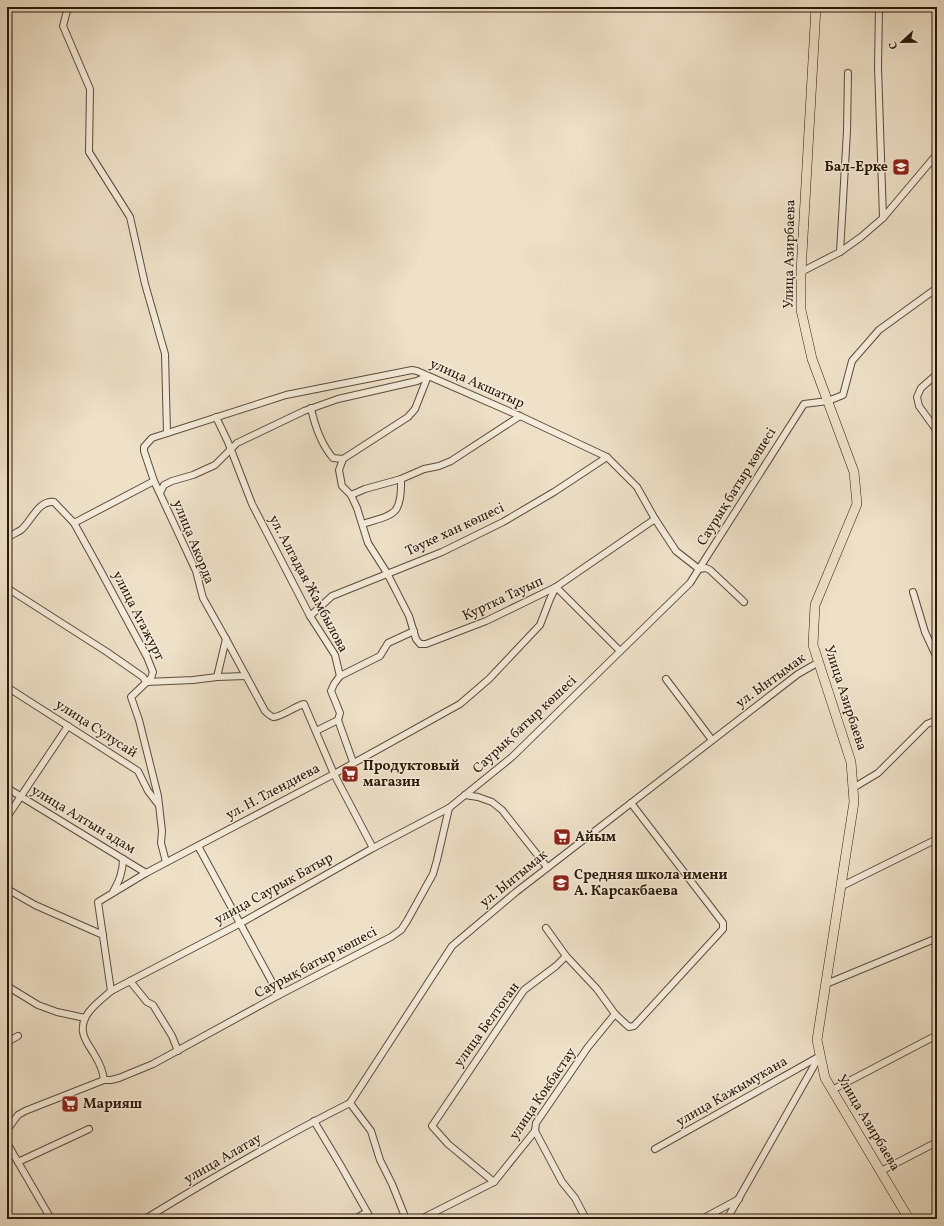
<svg xmlns="http://www.w3.org/2000/svg" width="944" height="1226" font-family="Vollkorn,serif">
<style>
.lines{fill:none;stroke-linecap:round;stroke-linejoin:round}
.minor-casing{stroke:#5b4b3a;stroke-width:8}
.primary-casing{stroke:#2a190a;stroke-width:10}
.minor{stroke:#f4ecdb;stroke-width:6}
.primary{stroke:#eee1c8;stroke-width:9}
.labels{text-anchor:middle;dominant-baseline:central;stroke-width:3;stroke-linejoin:round;paint-order:stroke}
.poi-label{font-size:14px;font-weight:bold;fill:#2a190a;stroke:#f4ecdb;text-anchor:start}
.street-label{font-size:14px;fill:#2a190a;stroke:#f4ecdb}
</style>
<rect width="100%" height="100%" fill="#eee1c8"/>
<filter id="stains"><feTurbulence type="fractalNoise" baseFrequency=".005" numOctaves="4"/><feColorMatrix values="0 0 0 0 .2 0 0 0 0 .09 0 0 0 0 .02 0 0 0 .5 -.17"/></filter>
<radialGradient id="worn" r=".72"><stop offset=".6" stop-color="#630" stop-opacity="0"/><stop offset="1" stop-color="#630" stop-opacity=".3"/></radialGradient>
<g class="lines">
<g class="minor-casing">
<g id="minor">
<path d="M68,7L63,26L90,89L89,152L130,217L145,284L165,354L167,433"/>
<path d="M879,7L878,67L883,218"/>
<path d="M840,252L861,237L883,218L937,154"/>
<path d="M801,272L840,252L847,131L848,73"/>
<path d="M937,374L921,388L917,397L919,406L937,431"/>
<path d="M428,376L415,409L408,417L343,459L339,470L342,486L351,495L357,508L368,543L387,573L409,616L416,639L420,644H426L486,621L556,587L655,519"/>
<path d="M311,408C315,427 321,444 333,458L343,459"/>
<path d="M216,417L228,442L252,504L310,616L335,655L340,676L334,684L331,691L340,713L338,720L353,762"/>
<path d="M160,493L164,485L172,481L193,475L215,465L237,443L304,411L338,399L417,381L428,376"/>
<path d="M351,495L365,489L401,479L424,469L439,466L451,461L520,416"/>
<path d="M74,523L154,481"/>
<path d="M363,524C394,514 402,516 401,479"/>
<path d="M7,538C11,535 16,533 21,530C31,522 38,500 54,502L74,523L99,568L147,657L153,672L151,678L131,697L139,720L158,796L162,831L161,843L166,862"/>
<path d="M7,588L107,652L143,677L146,682L193,680L217,677L246,676"/>
<path d="M913,592L925,632L937,658"/>
<path d="M310,616L332,596L442,552L503,522L554,492L607,457"/>
<path d="M340,676L380,656L388,643L414,631"/>
<path d="M217,677L226,639"/>
<path d="M666,679L712,740"/>
<path d="M7,687L138,771L148,791L158,804"/>
<path d="M316,731L338,720"/>
<path d="M7,788L146,873"/>
<path d="M853,788L878,773L927,724L937,720"/>
<path d="M465,795L478,797L492,802L502,810L547,867"/>
<path d="M7,817L68,726"/>
<path d="M198,846L279,995"/>
<path d="M373,848L334,774L304,704C295,706 280,718 273,717C270,716 267,713 265,711L226,639L203,598L196,571L154,481L144,451V447L152,438L286,395L412,370L417,371L520,416L607,457L637,487L655,519L676,551L699,569L706,568L710,570L744,602"/>
<path d="M842,886L937,839"/>
<path d="M7,889L35,905L103,935"/>
<path d="M113,892C119,881 123,872 123,859"/>
<path d="M130,981L147,1002L153,1005L172,1036L178,1051"/>
<path d="M826,984L937,938"/>
<path d="M7,986L38,1005L57,1012L85,1018"/>
<path d="M111,991L241,923L373,848L449,808"/>
<path d="M615,1014L629,1027L634,1026L723,929V923L631,803"/>
<path d="M7,1042L18,1036"/>
<path d="M104,1080C103,1070 99,1062 94,1054C90,1047 84,1040 83,1032C80,1014 100,1001 111,991L98,902L146,873L334,774L460,704L489,679L540,625L550,599L556,587L620,651"/>
<path d="M832,1090L937,1035"/>
<path d="M350,1103L452,946L516,892L798,674L819,662"/>
<path d="M350,1103L371,1131L380,1160L392,1184L406,1219"/>
<path d="M314,1121L341,1166L371,1219"/>
<path d="M7,1130L18,1115L25,1111L104,1080H111L119,1078L153,1064L279,995L391,937L401,930L407,921L433,874L437,860L449,808L512,757L690,583L804,404L828,401L843,395L852,361L879,330L937,288"/>
<path d="M535,1131L562,1182L575,1198L586,1219"/>
<path d="M7,1143L51,1219"/>
<path d="M655,1149L820,1056"/>
<path d="M18,1162L89,1129"/>
<path d="M881,1171L937,1142"/>
<path d="M494,1182L448,1144L432,1126L524,990L556,966L566,956L546,928"/>
<path d="M145,1219C212,1178 280,1138 350,1103"/>
<path d="M355,1219L367,1212"/>
<path d="M421,1219L494,1182L535,1131L536,1123L588,1047L615,1014L597,989L566,956"/>
<path d="M702,1219L739,1199"/>
<path d="M727,1219L819,1057"/>
</g>
</g>
<g class="primary-casing">
<path id="primary" d="M816,7L801,272V310L812,359L854,472L857,504L815,605L813,645L851,762L854,802L817,1040L825,1078L909,1219"/>
</g>
<use href="#minor" class="minor"/>
<use href="#primary" class="primary"/>
</g>
<defs>
<g id="school-square" transform="scale(0.9)"><rect x="-9" y="-9" width="18" height="18" rx="4" fill="#8f2418" stroke="#f4ecdb"/><path d="M0-5L7-2L0 1L-7-2ZM-4 1L0 2.5L4 1V4Q0 6-4 4Z" fill="#fff"/></g>
<g id="supermarket-square" transform="scale(0.9)"><rect x="-9" y="-9" width="18" height="18" rx="4" fill="#8f2418" stroke="#f4ecdb"/><path d="M-6-5.5h2.5l.6 2H6L4.5 2H-2.5L-4.4-4H-6ZM-1.5 3.2a1.3 1.3 0 1 0 .1 0ZM3 3.2a1.3 1.3 0 1 0 .1 0Z" fill="#fff"/></g>
</defs>
<g fill-rule="evenodd">
<use href="#school-square" x="901" y="167"/>
<use href="#supermarket-square" x="350" y="774"/>
<use href="#supermarket-square" x="562" y="837"/>
<use href="#school-square" x="561" y="883"/>
<use href="#supermarket-square" x="70" y="1104"/>
</g>
<g class="labels">
<g class="poi-label">
<text x="888" y="167" text-anchor="end">Бал-Ерке</text>
<text x="363" y="766">Продуктовый<tspan x="363" dy="16">магазин</tspan></text>
<text x="575" y="837">Айым</text>
<text x="574" y="875">Средняя школа имени<tspan x="574" dy="16">А. Карсакбаева</tspan></text>
<text x="83" y="1104">Марияш</text>
</g>
<g class="street-label">
<text transform="translate(790 254) rotate(-89)">Улица Азирбаева</text>
<text transform="translate(477 384) rotate(24)">улица Акшатыр</text>
<text transform="translate(737 487) rotate(-58)">Саурық батыр көшесі</text>
<text transform="translate(455 530) rotate(-25)">Тәуке хан көшесі</text>
<text transform="translate(193 542) rotate(68)">улица Акорда</text>
<text transform="translate(308 584) rotate(62)">ул. Алгадая Жамбылова</text>
<text transform="translate(503 599) rotate(-25)">Куртка Тауып</text>
<text transform="translate(138 616) rotate(63)">улица Атажурт</text>
<text transform="translate(771 681) rotate(-36)">ул. Ынтымак</text>
<text transform="translate(845 698) rotate(72)">Улица Азирбаева</text>
<text transform="translate(525 725) rotate(-43)">Саурық батыр көшесі</text>
<text transform="translate(96 729) rotate(33)">улица Сулусай</text>
<text transform="translate(273 792) rotate(-28)">ул. Н. Тлендиева</text>
<text transform="translate(83 820) rotate(31)">улица Алтын адам</text>
<text transform="translate(514 879) rotate(-39)">ул. Ынтымак</text>
<text transform="translate(274 889) rotate(-29)">улица Саурык Батыр</text>
<text transform="translate(316 963) rotate(-28)">Саурық батыр көшесі</text>
<text transform="translate(487 1025) rotate(-54)">улица Белтоган</text>
<text transform="translate(732 1092) rotate(-30)">улица Кажымукана</text>
<text transform="translate(543 1094) rotate(-56)">улица Кокбастау</text>
<text transform="translate(868 1123) rotate(59)">Улица Азирбаева</text>
<text transform="translate(223 1159) rotate(-30)">улица Алатау</text>
</g>
</g>
<rect width="944" height="1226" fill="none" stroke="#eee1c8" stroke-width="24"/>
<rect x="8" y="8" width="928" height="1210" fill="none" stroke="#2a190a" stroke-width="2"/>
<rect x="12" y="12" width="920" height="1202" fill="none" stroke="#2a190a"/>
<g transform="translate(902 42) rotate(248)" stroke="#f4ecdb" stroke-width="3" paint-order="stroke">
<path d="M0-3L7 15L0 10L-7 15Z" fill="#2a190a"/>
<text y="-6" font-size="11" font-weight="bold" text-anchor="middle" fill="#2a190a">С</text>
</g>
<rect width="100%" height="100%" filter="url(#stains)"/>
<rect width="100%" height="100%" fill="url(#worn)"/>
</svg>
